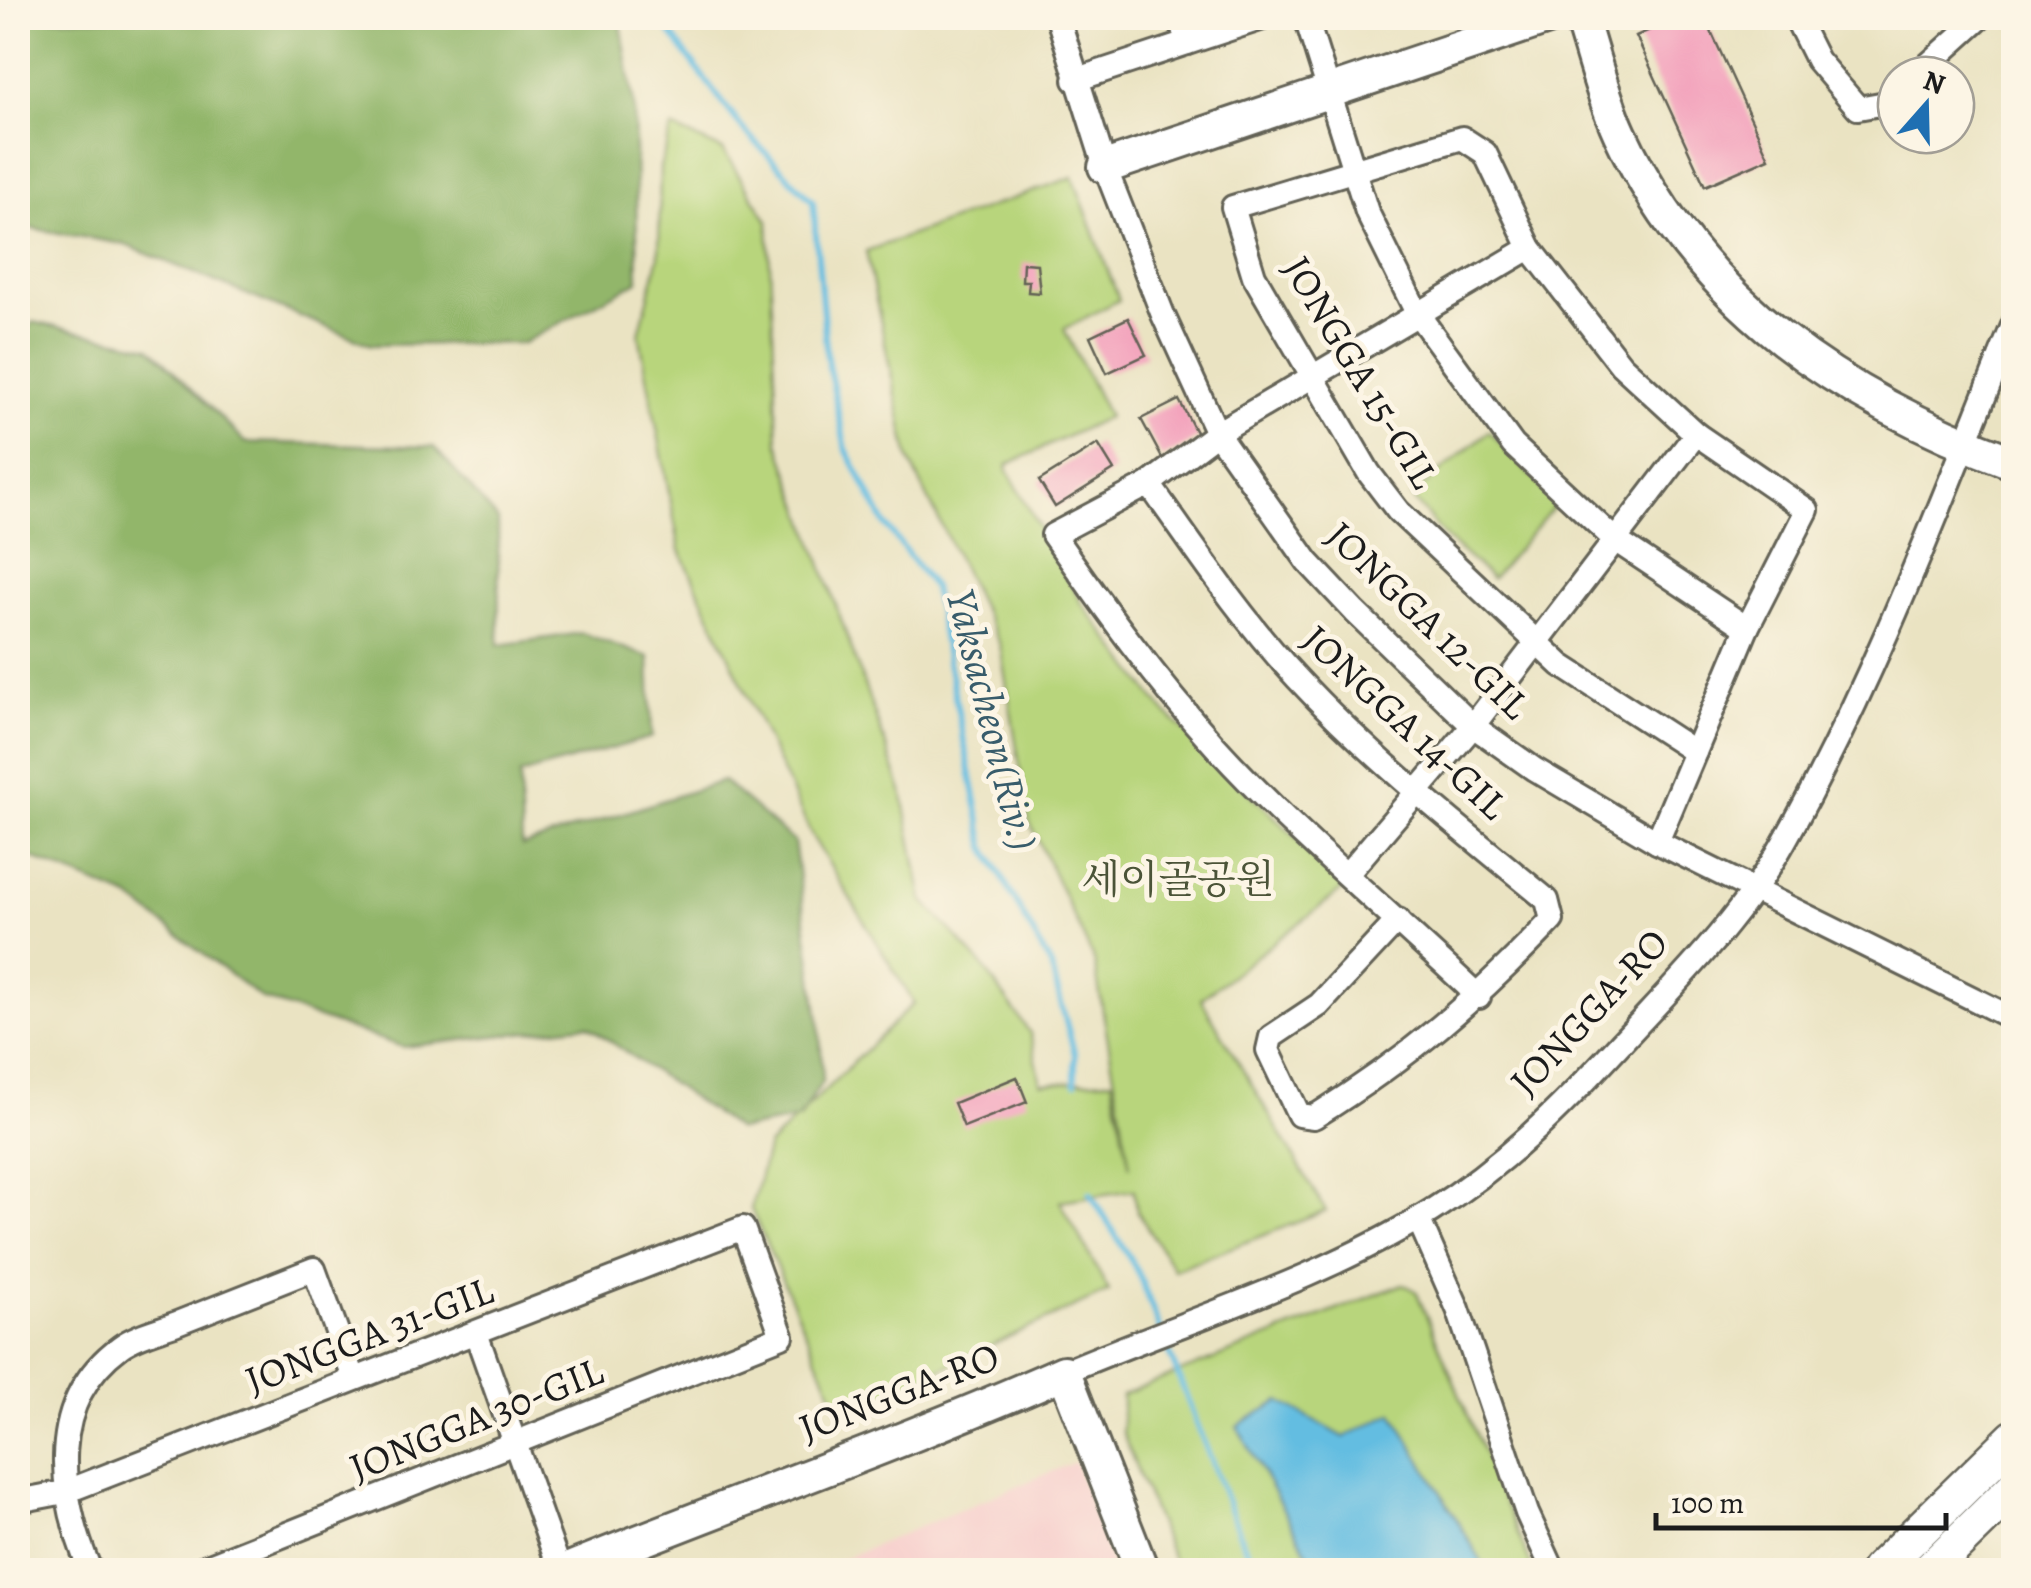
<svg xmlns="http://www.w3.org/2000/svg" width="2031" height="1588" font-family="Alegreya,'Noto Serif KR',serif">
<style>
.built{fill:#f7d0cd}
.green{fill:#b8d57b;stroke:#6a784c;stroke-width:2.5}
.forest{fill:#92b66b;stroke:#576944;stroke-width:2.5}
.water{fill:#63bde1;stroke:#406c7e;stroke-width:2.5}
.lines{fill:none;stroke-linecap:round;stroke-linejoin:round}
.stream{stroke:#63bde1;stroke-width:6}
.building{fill:#f3a2bc}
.street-casing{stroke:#646256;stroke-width:28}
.secondary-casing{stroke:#646256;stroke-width:38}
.primary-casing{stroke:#646256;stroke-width:40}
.street{stroke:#fff;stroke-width:22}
.secondary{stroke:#fff;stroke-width:32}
.primary{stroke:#fff;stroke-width:35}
.labels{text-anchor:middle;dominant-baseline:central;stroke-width:10;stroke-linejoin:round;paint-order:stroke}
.street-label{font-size:40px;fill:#1c1c1c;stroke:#fcf5e5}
.park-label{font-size:40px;fill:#4b5438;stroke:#fcf5e5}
.water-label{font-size:42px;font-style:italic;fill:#385c6b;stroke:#fcf5e5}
</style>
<rect width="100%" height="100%" fill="#fcf5e5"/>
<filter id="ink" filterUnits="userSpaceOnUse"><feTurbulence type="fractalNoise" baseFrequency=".01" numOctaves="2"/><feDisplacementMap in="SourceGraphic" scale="20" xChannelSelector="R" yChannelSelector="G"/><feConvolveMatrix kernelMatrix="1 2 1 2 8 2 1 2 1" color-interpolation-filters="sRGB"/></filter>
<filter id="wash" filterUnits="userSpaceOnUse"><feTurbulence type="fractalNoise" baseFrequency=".0048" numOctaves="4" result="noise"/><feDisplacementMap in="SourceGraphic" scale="40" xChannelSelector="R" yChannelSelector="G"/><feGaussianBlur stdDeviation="2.25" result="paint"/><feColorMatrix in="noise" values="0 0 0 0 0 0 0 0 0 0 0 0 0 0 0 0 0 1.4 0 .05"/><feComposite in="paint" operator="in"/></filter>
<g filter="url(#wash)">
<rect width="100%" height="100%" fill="#eae3c2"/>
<path class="built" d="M1075,1462L1113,1570H816Z"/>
<g class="green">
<path d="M672,128L723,150L768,221L778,442L902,791L923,900L982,965L1030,1033L1041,1083L1112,1080L1130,1167L1094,960L1029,821L1000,645L909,459L866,251L1073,177L1119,300L1064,329L1108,417L1007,465L1008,471L1081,602L1163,710L1347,886L1201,999L1326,1211L1174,1270L1137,1211L1134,1190L1060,1201L1109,1291L842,1415L751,1209L768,1146L914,1003L812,836L680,550L639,334L659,256L660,167Z"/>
<path d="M1489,431L1557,503L1492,579L1448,540L1411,496Z"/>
<path d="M1403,1284L1416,1291L1533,1570H1177L1122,1432V1395Z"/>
</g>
<g class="forest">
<path d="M18,18H620L634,104L638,281L523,343L371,345L123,244L18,226Z"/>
<path d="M33,322L150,347L245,442L434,447L498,520L499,645L582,633L649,657L652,737L520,775L522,846L723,781L794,842L819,1020L823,1080L799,1119L738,1130L587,1025L403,1047L262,999L130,898L18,852V338Z"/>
</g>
<path class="water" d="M1280,1401L1344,1437L1393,1413L1487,1570H1317L1237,1426Z"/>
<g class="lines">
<g class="stream">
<path d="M659,18L742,128L813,202L827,358L846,449L885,524L933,587L985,846L1051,966L1075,1055V1083"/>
<path d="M1090,1193L1138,1272L1243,1543L1259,1570"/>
</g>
</g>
<g id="blocks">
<g class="building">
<path d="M1677,18H1705L1769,158L1705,186L1636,36Z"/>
<path d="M1023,263L1037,264L1040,293L1028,292L1029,281H1022Z"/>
<path d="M1128,318L1146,355L1107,373L1090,336Z"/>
<path d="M1179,400L1199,438L1162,458L1141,419Z"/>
<path d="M1098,444L1114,470L1055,507L1039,481Z"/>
<path d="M1017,1077L1027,1102L964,1127L954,1103Z"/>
</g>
</g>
</g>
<g filter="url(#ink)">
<use href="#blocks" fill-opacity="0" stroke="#646256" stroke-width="2.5"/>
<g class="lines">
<g class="street-casing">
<g id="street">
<path d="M1058,18L1105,167L1163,315L1217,433L1308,562L1355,612L1473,726L1534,769L1657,842L2014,1019"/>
<path d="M1180,18L1187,43"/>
<path d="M1306,18L1367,212L1417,313L1513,445L1615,540L1747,628"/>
<path d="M1796,18L1817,60L1858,108L1886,103L1896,94"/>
<path d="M1917,75L1980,18"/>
<path d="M1075,80L1263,18"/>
<path d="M1462,138L1485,153L1530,248L1621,365L1696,434L1807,510L1747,628L1695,752L1561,665L1398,511L1369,473L1254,276L1233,207Z"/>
<path d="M1149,484L1217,433L1530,248"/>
<path d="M1657,842L1695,752"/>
<path d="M1348,873L1473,726L1696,434"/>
<path d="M1398,920L1319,1005L1271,1037L1268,1050L1299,1115L1314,1117C1410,1057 1474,1002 1552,920L1547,900C1461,829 1373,760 1297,678C1241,618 1196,550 1149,484L1053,535C1104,608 1155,679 1215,746C1296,835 1392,914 1479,997"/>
<path d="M1418,1218L1458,1309L1527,1513L1553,1570"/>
<path d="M477,1336L560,1570"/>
<path d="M1064,1372C1186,1320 1317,1282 1431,1211C1503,1166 1560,1109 1617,1047C1677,982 1741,919 1784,842C1876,678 1943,497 2014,323"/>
<path d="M18,1501L65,1492L743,1228L782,1336L197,1570"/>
<path d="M90,1570C58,1494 46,1402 120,1347C136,1335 159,1330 177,1323C223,1305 268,1287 314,1269L354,1378"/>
</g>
</g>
<g class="secondary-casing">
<g id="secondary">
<path d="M1581,18C1593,56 1603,97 1620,134C1699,304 1843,400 2014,463"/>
<path d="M1105,167L1548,18"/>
<path d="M567,1570C732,1503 901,1444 1064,1372L1142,1570"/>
</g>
</g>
<g class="primary-casing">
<g id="primary">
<path d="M1879,1570L2014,1438"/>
<path d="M1930,1570L2014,1488"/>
</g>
</g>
<use href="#street" class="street"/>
<use href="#secondary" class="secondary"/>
<use href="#primary" class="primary"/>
</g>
</g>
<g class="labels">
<g class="street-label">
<text transform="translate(1361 372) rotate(59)">JONGGA 15-GIL</text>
<text transform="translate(1428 620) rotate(44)">JONGGA 12-GIL</text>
<text transform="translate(1405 722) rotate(43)">JONGGA 14-GIL</text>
<text transform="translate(1589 1012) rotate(-47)">JONGGA-RO</text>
<text transform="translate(369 1335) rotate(-21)">JONGGA 31-GIL</text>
<text transform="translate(899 1392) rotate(-21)">JONGGA-RO</text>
<text transform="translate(476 1419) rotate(-22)">JONGGA 30-GIL</text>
</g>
<g class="park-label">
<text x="1178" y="879">세이골공원</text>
</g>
<g class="water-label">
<text transform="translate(993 720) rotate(76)">Yaksacheon(Riv.)</text>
</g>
</g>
<rect width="2031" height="1588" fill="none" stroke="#fcf5e5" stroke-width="60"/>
<g transform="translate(1926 105) rotate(20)"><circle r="48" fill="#fcf5e5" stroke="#a29e95" stroke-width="2.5"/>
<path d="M0-8L18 38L0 25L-18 38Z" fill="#1f6fb2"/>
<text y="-15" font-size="28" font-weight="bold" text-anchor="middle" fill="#1c1c1c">N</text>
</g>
<path d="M1656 1513v15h290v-15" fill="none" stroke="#1c1c1c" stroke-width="5"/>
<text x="1671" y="1513" font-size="30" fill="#1c1c1c" stroke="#fcf5e5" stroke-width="8" paint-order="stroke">100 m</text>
</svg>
